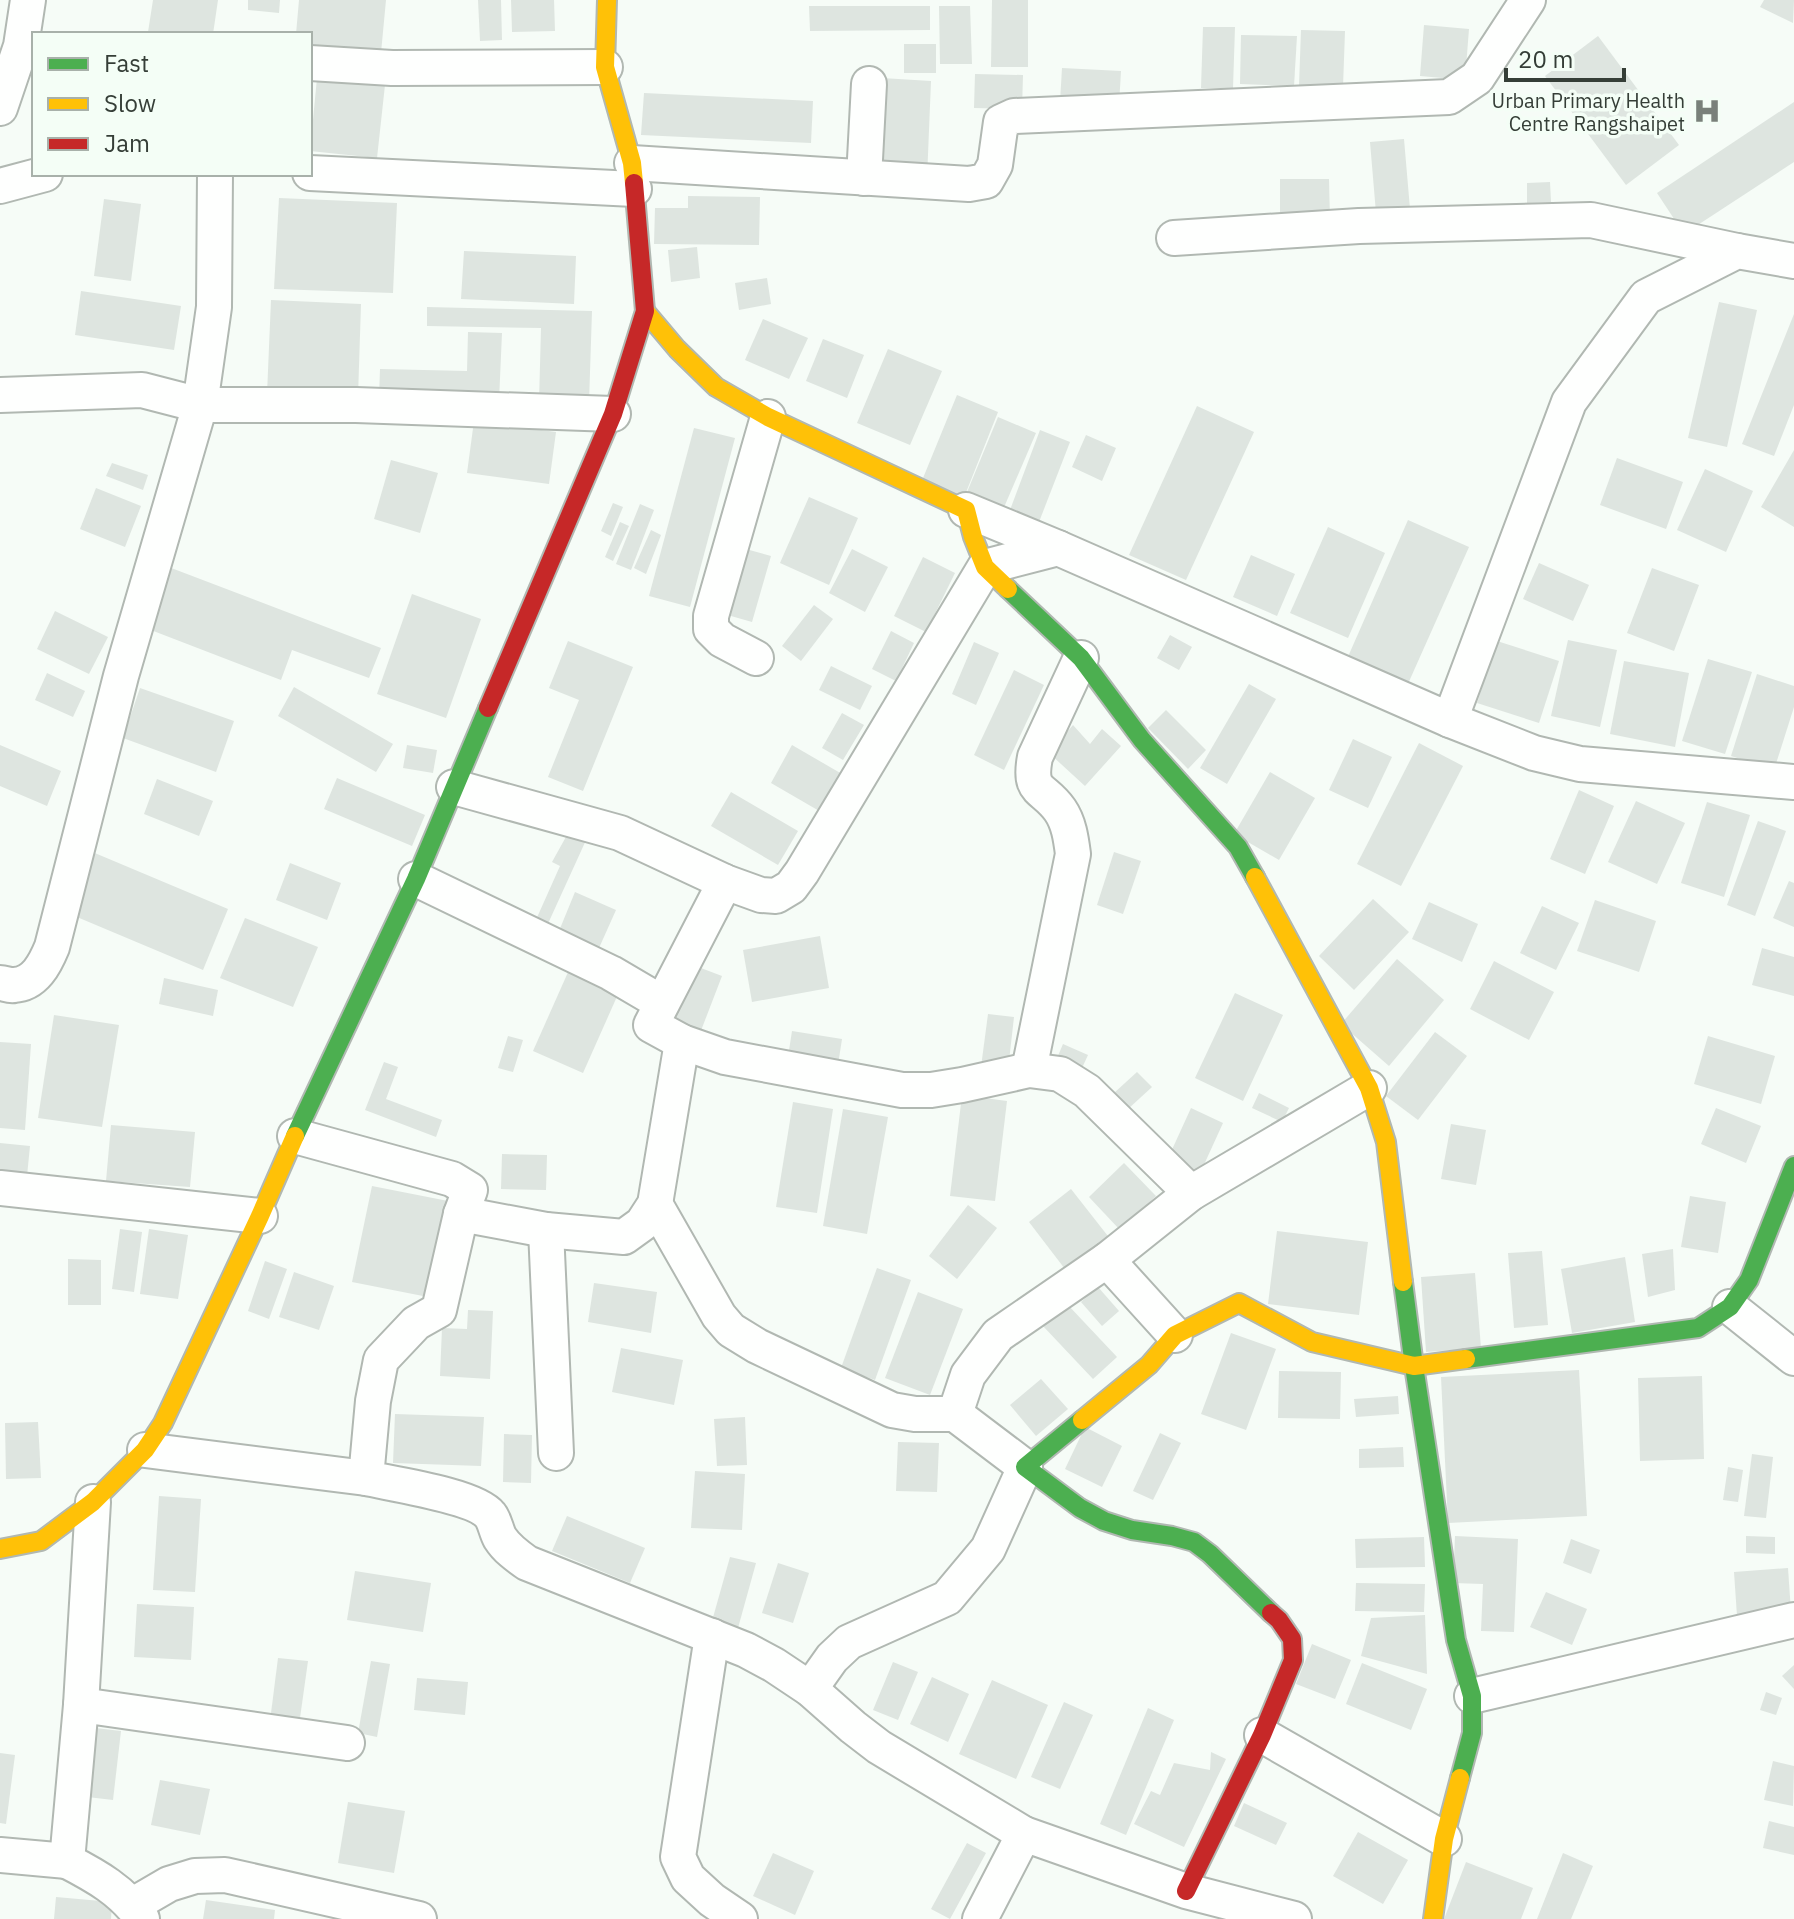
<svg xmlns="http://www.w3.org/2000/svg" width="1794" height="1919" font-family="'IBM Plex Sans',sans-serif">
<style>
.building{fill:#dee5e0}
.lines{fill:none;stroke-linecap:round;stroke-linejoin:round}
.street-casing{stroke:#b1b8b2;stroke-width:38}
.fast-casing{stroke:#b1b8b2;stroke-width:22}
.slow-casing{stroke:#b1b8b2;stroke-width:22}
.jam-casing{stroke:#b1b8b2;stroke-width:22}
.street{stroke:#fefffe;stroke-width:34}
.fast{stroke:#4caf50;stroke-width:18}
.slow{stroke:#ffc107;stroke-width:18}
.jam{stroke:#c62828;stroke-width:18}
.labels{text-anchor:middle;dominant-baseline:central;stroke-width:7;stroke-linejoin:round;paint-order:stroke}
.poi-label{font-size:20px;fill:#353e37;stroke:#f4fef6;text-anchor:end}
</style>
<rect width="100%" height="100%" fill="#f6fcf7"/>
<g class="building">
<path d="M153,0H218L213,34H162L148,32Z"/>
<path d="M248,0H280L279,13L248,10Z"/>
<path d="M299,0H386L381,53L310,47V34H296Z"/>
<path d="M478,0H501L502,40L480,41Z"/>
<path d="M511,0H554L555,31L512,32Z"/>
<path d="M992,0H1028V67H991Z"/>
<path d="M1764,0H1794L1793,23L1760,7Z"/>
<path d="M809,6H930V30L810,31Z"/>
<path d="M939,6H970L972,64H940Z"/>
<path d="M1424,25L1469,29L1465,80L1420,76Z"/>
<path d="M1203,27H1235L1233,88H1201Z"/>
<path d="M1301,30L1345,31L1343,87L1299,86Z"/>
<path d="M1241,35L1297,36L1294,86L1240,84Z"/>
<path d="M1598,36L1679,145L1626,185L1545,76Z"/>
<rect x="904" y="44" width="32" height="29"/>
<path d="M1062,68L1121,71L1119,105L1060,102Z"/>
<path d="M975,74L1023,75L1022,109L974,108Z"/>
<path d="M317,78L385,85L377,158L310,151Z"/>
<path d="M882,78L931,81L927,179L878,177Z"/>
<path d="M644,93L813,101L811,143L641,135Z"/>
<path d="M1794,102V162L1684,234L1657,193Z"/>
<path d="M1404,139L1410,209L1376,213L1370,142Z"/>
<path d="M1280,179H1329L1330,221L1280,222Z"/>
<path d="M1550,182L1551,202L1527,203V183Z"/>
<path d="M688,196L760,197L759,245L654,244L655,208H688Z"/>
<path d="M279,198L397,203L393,293L274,289Z"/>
<path d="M104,199L141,204L131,281L94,276Z"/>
<path d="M697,247L700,278L671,282L668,250Z"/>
<path d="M464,251L576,256L574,304L461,299Z"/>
<path d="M767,278L771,304L739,310L735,283Z"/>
<path d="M81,291L181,306L174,350L75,335Z"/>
<path d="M271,300L361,304L358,397L267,394Z"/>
<path d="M1719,302L1757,310L1727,447L1688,438Z"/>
<path d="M427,307L592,311L589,403L539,402L541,328L427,326Z"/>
<path d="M1794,314V405L1774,456L1742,444Z"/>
<path d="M763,319L808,338L789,379L745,360Z"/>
<path d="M468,332L502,333L499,401L379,398L380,369L467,371Z"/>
<path d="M823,339L864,355L847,398L806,381Z"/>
<path d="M888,349L942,371L910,445L857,423Z"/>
<path d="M957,395L998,412L963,500L921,483Z"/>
<path d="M1197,406L1254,432L1186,580L1129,555Z"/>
<path d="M998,417L1036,433L1002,512L965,497Z"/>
<path d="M474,421L556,432L549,484L467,473Z"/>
<path d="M694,428L735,438L690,607L649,596Z"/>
<path d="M1040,430L1070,442L1039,522L1010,510Z"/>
<path d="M1086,435L1116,448L1102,481L1072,467Z"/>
<path d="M1794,450V527L1761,507Z"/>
<path d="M1617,458L1683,482L1666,529L1600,505Z"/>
<path d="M391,460L438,473L420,533L374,519Z"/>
<path d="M112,463L148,475L143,490L106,476Z"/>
<path d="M1705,469L1753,491L1726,552L1677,530Z"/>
<path d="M96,488L141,506L125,547L80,529Z"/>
<path d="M809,497L858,518L829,585L780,563Z"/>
<path d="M613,503L623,507L611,536L601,531Z"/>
<path d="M640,504L654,510L631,570L616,564Z"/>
<path d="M1408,520L1469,547L1407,686L1347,659Z"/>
<path d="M620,522L629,526L613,561L605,557Z"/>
<path d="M1328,527L1385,553L1348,638L1290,613Z"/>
<path d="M651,530L661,535L646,574L634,568Z"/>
<path d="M735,546L771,556L752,622L717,612Z"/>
<path d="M852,549L888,567L865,612L829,593Z"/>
<path d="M1251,555L1295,574L1277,616L1233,597Z"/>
<path d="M923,557L955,573L926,632L894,616Z"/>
<path d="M1539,563L1589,585L1573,621L1523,599Z"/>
<path d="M166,566L381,648L369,678L292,650L281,680L143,627Z"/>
<path d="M1652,568L1699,585L1674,651L1627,633Z"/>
<path d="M412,594L481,619L446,718L377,694Z"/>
<path d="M814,605L833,619L801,661L782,646Z"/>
<path d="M55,611L108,637L89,674L37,649Z"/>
<path d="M891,631L914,643L896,681L872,669Z"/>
<path d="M1170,635L1192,647L1179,670L1157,658Z"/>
<path d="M1568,640L1617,650L1600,727L1551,716Z"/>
<path d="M568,641L633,667L583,791L548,777L579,700L549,688Z"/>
<path d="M1497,641L1559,661L1539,723L1477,703Z"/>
<path d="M974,642L999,653L976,705L952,694Z"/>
<path d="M1708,659L1752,672L1725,754L1682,741Z"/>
<path d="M1624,661L1689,673L1675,747L1610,734Z"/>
<path d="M831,666L872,686L860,710L819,690Z"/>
<path d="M1014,670L1044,685L1004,770L974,755Z"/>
<path d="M47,673L85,691L73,717L35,700Z"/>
<path d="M1757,674L1794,686V707L1774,770L1731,756Z"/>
<path d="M1249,684L1276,699L1227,784L1200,768Z"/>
<path d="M294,687L393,744L376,772L278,716Z"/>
<path d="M140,688L234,721L216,772L123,738Z"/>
<path d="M1166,710L1206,750L1188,769L1148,728Z"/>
<path d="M842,713L864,725L843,760L822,748Z"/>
<path d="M1073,725L1090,744L1102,729L1121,746L1085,786L1049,753Z"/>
<path d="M1353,739L1392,757L1368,808L1329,790Z"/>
<path d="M1419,743L1463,766L1401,886L1357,864Z"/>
<path d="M0,745L61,771L47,806L0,786Z"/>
<path d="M407,745L437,750L433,773L403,768Z"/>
<path d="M792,745L842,774L821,812L771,783Z"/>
<path d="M1270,772L1315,798L1279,860L1234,834Z"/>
<path d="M337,778L425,815L412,846L324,809Z"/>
<path d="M157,779L213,801L199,836L144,814Z"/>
<path d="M1579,790L1614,806L1585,874L1550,859Z"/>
<path d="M731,792L798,831L778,865L711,826Z"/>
<path d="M1636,801L1685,823L1657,884L1608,862Z"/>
<path d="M1707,802L1750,815L1724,897L1681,883Z"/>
<path d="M1758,821L1786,831L1755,916L1727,905Z"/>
<path d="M572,826L587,838L546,928L535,922L560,866L552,862Z"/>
<path d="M90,851L228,909L203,970L65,912Z"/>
<path d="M1114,852L1141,861L1123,914L1097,905Z"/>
<path d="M290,863L341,883L327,920L276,900Z"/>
<path d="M1789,881L1794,883V927L1773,918Z"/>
<path d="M575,892L616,910L599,948L559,931Z"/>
<path d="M1373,899L1409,932L1354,990L1319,956Z"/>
<path d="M1595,900L1656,921L1639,972L1577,951Z"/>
<path d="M1429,902L1478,924L1462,962L1412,939Z"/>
<path d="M1542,906L1579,923L1556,970L1520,953Z"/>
<path d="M245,918L318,947L293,1007L220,978Z"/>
<path d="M820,936L829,988L752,1002L743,950Z"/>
<path d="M1762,948L1794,957V996L1752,985Z"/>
<path d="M1397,959L1444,1000L1389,1066L1341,1024Z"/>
<path d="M1494,961L1554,992L1529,1040L1470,1009Z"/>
<path d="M693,965L722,976L697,1041L668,1030Z"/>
<path d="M569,970L619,992L583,1073L533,1051Z"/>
<path d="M164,978L218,990L213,1016L159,1004Z"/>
<path d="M1235,993L1283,1015L1243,1101L1195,1078Z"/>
<path d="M988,1014L1014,1017L1008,1070L981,1067Z"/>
<path d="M54,1015L119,1025L102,1127L38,1118Z"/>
<path d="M792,1031L842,1039L837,1071L787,1063Z"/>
<path d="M1435,1032L1467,1056L1418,1120L1386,1096Z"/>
<path d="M508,1036L523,1040L513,1072L498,1068Z"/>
<path d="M1708,1036L1775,1056L1761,1104L1694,1084Z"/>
<path d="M0,1042L31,1044L25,1130L0,1128Z"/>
<path d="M1063,1044L1088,1055L1076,1081L1052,1070Z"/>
<path d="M384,1062L398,1067L386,1099L442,1120L436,1137L365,1110Z"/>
<path d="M1137,1072L1152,1087L1116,1120L1102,1104Z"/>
<path d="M1259,1093L1289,1108L1282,1122L1252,1108Z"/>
<path d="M962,1095L1007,1101L995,1201L950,1196Z"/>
<path d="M793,1102L833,1109L817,1213L776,1207Z"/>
<path d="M1191,1108L1223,1123L1197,1180L1165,1165Z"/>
<path d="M1716,1108L1761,1126L1746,1163L1701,1144Z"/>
<path d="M843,1109L888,1117L867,1234L823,1226Z"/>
<path d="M1451,1124L1486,1130L1476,1185L1441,1179Z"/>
<path d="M111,1125L195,1132L190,1187L106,1181Z"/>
<path d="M0,1143L30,1146L26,1186L0,1182Z"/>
<path d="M502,1154L547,1155L546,1190L501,1189Z"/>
<path d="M1124,1163L1156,1196L1120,1230L1089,1197Z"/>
<path d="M372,1186L448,1201L428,1297L352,1282Z"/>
<path d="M1071,1189L1111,1240L1068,1273L1029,1222Z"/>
<path d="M1690,1196L1726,1202L1718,1253L1681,1247Z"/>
<path d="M968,1205L997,1228L957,1279L929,1256Z"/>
<path d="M120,1229L142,1232L134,1292L112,1289Z"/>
<path d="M149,1229L188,1235L178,1299L140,1294Z"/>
<path d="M1277,1231L1368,1242L1359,1315L1268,1304Z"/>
<path d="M1673,1249L1675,1290L1648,1297L1642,1254Z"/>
<path d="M1542,1251L1548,1325L1514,1328L1508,1253Z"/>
<path d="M1625,1257L1635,1322L1572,1333L1561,1269Z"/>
<path d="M68,1259L101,1260V1305H68Z"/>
<path d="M265,1261L287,1269L269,1319L248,1311Z"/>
<path d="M877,1268L911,1280L875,1380L841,1368Z"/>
<path d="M294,1272L334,1286L319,1330L279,1317Z"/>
<path d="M1475,1273L1481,1348L1426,1352L1421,1277Z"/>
<path d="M594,1283L657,1292L651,1333L588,1322Z"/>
<path d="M1098,1287L1119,1311L1102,1326L1081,1302Z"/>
<path d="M918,1292L963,1309L930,1395L885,1378Z"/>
<path d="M1067,1304L1117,1357L1093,1379L1043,1326Z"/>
<path d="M468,1310L493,1311L490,1379L440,1376L442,1328L467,1329Z"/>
<path d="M1231,1333L1276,1349L1246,1430L1201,1414Z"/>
<path d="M621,1348L683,1360L674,1405L612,1392Z"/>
<path d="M1579,1370L1587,1516L1448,1523L1441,1377Z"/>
<path d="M1279,1371L1341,1372L1340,1419L1278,1418Z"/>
<path d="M1702,1376L1704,1459L1640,1461L1638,1378Z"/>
<path d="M1041,1379L1068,1409L1036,1436L1010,1405Z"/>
<path d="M1398,1396L1399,1414L1356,1417L1354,1399Z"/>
<path d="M395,1414L484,1417L481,1466L393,1463Z"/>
<path d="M745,1417L747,1465L717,1466L714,1419Z"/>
<path d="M38,1422L41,1478L6,1479L5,1423Z"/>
<path d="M1085,1427L1122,1446L1102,1487L1065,1469Z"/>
<path d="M1160,1433L1181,1443L1153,1500L1133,1491Z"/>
<path d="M504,1434L532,1435L531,1483L503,1482Z"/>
<path d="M898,1442L939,1443L937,1492L896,1491Z"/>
<path d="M1403,1447L1404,1467L1359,1468V1449Z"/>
<path d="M1752,1454L1773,1457L1766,1518L1744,1516Z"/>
<path d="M1728,1467L1743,1470L1738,1502L1723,1500Z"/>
<path d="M695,1471L745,1474L742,1530L691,1528Z"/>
<path d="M159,1496L201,1499L195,1592L153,1590Z"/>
<path d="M567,1516L645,1548L630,1583L552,1551Z"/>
<path d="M1455,1536L1518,1539L1514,1632L1481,1631L1483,1584L1453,1583Z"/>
<path d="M1746,1536L1775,1537V1554L1746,1553Z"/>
<path d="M1424,1537L1425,1567L1356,1568L1355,1539Z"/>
<path d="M1571,1539L1600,1550L1591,1574L1563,1563Z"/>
<path d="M730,1557L756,1563L738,1628L712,1621Z"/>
<path d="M778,1563L809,1573L793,1623L762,1613Z"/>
<path d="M1788,1568L1791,1612L1737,1616L1734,1572Z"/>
<path d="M355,1571L431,1583L423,1632L347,1620Z"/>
<path d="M1356,1583L1425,1584L1424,1612L1355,1611Z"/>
<path d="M1546,1592L1587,1609L1572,1645L1530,1627Z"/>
<path d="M137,1604L194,1607L191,1660L134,1657Z"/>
<path d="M1425,1615L1427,1674L1361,1656L1371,1618Z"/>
<path d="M1312,1644L1351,1660L1335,1699L1296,1684Z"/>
<path d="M278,1658L308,1661L299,1725L270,1721Z"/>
<path d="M371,1661L390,1664L377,1737L358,1733Z"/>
<path d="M893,1662L918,1672L898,1720L873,1710Z"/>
<path d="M1362,1663L1427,1689L1411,1730L1346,1704Z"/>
<path d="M1794,1665V1689L1782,1676Z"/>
<path d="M932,1677L969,1694L948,1742L910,1724Z"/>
<path d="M417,1678L468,1682L465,1715L414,1710Z"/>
<path d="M992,1680L1048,1705L1016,1779L959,1754Z"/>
<path d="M1766,1692L1782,1698L1776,1715L1760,1710Z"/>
<path d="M1064,1702L1093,1715L1060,1789L1031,1777Z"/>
<path d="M1148,1708L1174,1720L1126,1835L1100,1824Z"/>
<path d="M87,1727L121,1731L113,1800L79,1796Z"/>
<path d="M1211,1752L1226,1759L1184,1847L1134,1824L1151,1791L1160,1795L1174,1763L1210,1770Z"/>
<path d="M0,1753L15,1755L6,1824L0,1823Z"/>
<path d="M1773,1761L1794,1766L1793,1806L1764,1800Z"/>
<path d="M160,1780L210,1789L200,1835L151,1825Z"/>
<path d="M348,1802L405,1811L394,1873L338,1863Z"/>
<path d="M1244,1803L1287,1823L1276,1845L1234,1826Z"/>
<path d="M1769,1821L1794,1827V1855L1763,1848Z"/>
<path d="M1358,1832L1408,1860L1383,1904L1333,1876Z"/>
<path d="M967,1843L986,1853L950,1919L931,1909Z"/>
<path d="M773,1853L814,1871L795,1915L753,1896Z"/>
<path d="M1563,1853L1593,1866L1571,1919H1537Z"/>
<path d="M1466,1862L1533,1888L1521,1919H1444Z"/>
<path d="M56,1897L112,1902L111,1919H54Z"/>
<path d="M206,1900L275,1910L274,1919H203Z"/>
</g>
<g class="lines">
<g class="street-casing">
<g id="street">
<path d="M310,63L392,68L605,67"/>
<path d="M0,108L21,46L28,0"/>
<path d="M632,163L969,184L986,181L995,165L1001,122L1014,116L1449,97L1477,78L1528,0"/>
<path d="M310,173L634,189"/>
<path d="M864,178L869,84"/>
<path d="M0,186L45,174"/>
<path d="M1174,238L1359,226L1591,220L1737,251"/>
<path d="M0,395L142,390L200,405H356L613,414"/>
<path d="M966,510L1058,548L1450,720L1534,753L1580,764L1794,782"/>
<path d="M756,658L722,640L711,629V616L768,417"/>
<path d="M1450,720L1569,402L1646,297L1737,251L1794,261"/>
<path d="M454,787L620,833L725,882L761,895L776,896L791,887L802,872L985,567L1058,548"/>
<path d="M416,879L611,973L662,1003"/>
<path d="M725,882L651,1025L682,1042L725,1057L902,1090H931L962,1085L1029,1070L1060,1074L1087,1091L1191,1193"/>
<path d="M0,983C5,983 9,986 14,985C35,984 45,964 52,947L121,676L200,405L214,307L215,174"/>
<path d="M1029,1070L1073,854C1071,839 1069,823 1060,810C1043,786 1028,794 1035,757L1081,658"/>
<path d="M295,1136L452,1179L470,1190L461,1214L439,1310L416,1323L381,1360L373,1401L366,1478C393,1484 475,1496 490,1515C495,1521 496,1531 500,1538C507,1549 517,1556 527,1563L746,1650L774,1665L810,1689L853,1727L879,1747L1024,1834"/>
<path d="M0,1188L260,1216"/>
<path d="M655,1204L719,1316L731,1330L757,1346L892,1410L915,1414H955"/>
<path d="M461,1214L546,1230L624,1237L642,1224L655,1204L682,1042"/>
<path d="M546,1230L556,1453"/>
<path d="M1107,1260L1175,1335"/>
<path d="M1730,1307L1794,1358"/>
<path d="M145,1450L366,1478"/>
<path d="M93,1502L81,1705L67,1861C96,1876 123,1891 142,1919"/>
<path d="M712,1636L678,1857L688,1878L712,1900L740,1919"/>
<path d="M810,1689L832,1658L849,1642L947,1598L988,1549L1025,1467L955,1414L968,1375L998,1335L1107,1260L1191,1193L1369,1088"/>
<path d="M1472,1696L1794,1620"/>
<path d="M81,1705L347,1743"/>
<path d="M1262,1735L1444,1839"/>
<path d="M0,1855L67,1861"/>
<path d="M133,1905L169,1884L195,1876L225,1875L419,1919"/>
<path d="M980,1919L1024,1834L1186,1891L1294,1919"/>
</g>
</g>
<g class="fast-casing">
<g id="fast">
<path d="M1008,589L1081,658L1142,740L1238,847L1255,877"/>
<path d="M295,1136L416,879L488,708"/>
<path d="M1403,1282L1414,1366L1456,1640L1472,1696V1733L1460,1778"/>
<path d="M1466,1359L1698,1328L1730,1307L1749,1280L1794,1166"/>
<path d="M1082,1420L1025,1467L1080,1508L1104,1521L1132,1530L1172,1536L1194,1542L1210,1554L1271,1613"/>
</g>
</g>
<g class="slow-casing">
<g id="slow">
<path d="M607,0L605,67L632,163L634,183"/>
<path d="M645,311L677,349L716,387L768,417L966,510L973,537L985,567L1008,589"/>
<path d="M1255,877L1369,1088L1386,1142L1403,1282"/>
<path d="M1082,1420L1149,1365L1175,1335L1239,1303L1312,1342L1414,1366L1466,1359"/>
<path d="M0,1549L41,1541L93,1502L145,1450L163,1423L260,1216L295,1136"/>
<path d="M1433,1919L1444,1839L1460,1778"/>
</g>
</g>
<g class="jam-casing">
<g id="jam">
<path d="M488,708L613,414L645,311L634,183"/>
<path d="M1186,1891L1262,1735L1293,1660L1292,1639L1279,1620L1271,1613"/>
</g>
</g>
<use href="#street" class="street"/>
<use href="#fast" class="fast"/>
<use href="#slow" class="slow"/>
<use href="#jam" class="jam"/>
</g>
<defs>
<g id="hospital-bare" transform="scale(2.16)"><path d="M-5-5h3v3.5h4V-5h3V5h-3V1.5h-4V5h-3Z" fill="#79807a" stroke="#f4fef6" stroke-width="2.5" paint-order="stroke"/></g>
</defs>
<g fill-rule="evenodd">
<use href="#hospital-bare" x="1707" y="111"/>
</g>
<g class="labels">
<g class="poi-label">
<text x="1685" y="100">Urban Primary Health<tspan x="1685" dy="23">Centre Rangshaipet</tspan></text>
</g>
</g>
<rect x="32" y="32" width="280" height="144" fill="#f4fef6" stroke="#a8b1aa" stroke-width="2"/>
<rect x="48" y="58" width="40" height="12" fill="#4caf50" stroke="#a8b1aa" stroke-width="2"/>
<text x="104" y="72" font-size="24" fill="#353e37">Fast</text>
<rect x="48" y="98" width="40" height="12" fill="#ffc107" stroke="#a8b1aa" stroke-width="2"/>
<text x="104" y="112" font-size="24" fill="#353e37">Slow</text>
<rect x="48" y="138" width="40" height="12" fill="#c62828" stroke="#a8b1aa" stroke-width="2"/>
<text x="104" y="152" font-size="24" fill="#353e37">Jam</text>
<path d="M1506 68v12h118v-12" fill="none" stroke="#353e37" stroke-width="4"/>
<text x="1518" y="68" font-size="24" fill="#353e37" stroke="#f4fef6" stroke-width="6" paint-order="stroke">20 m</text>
</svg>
